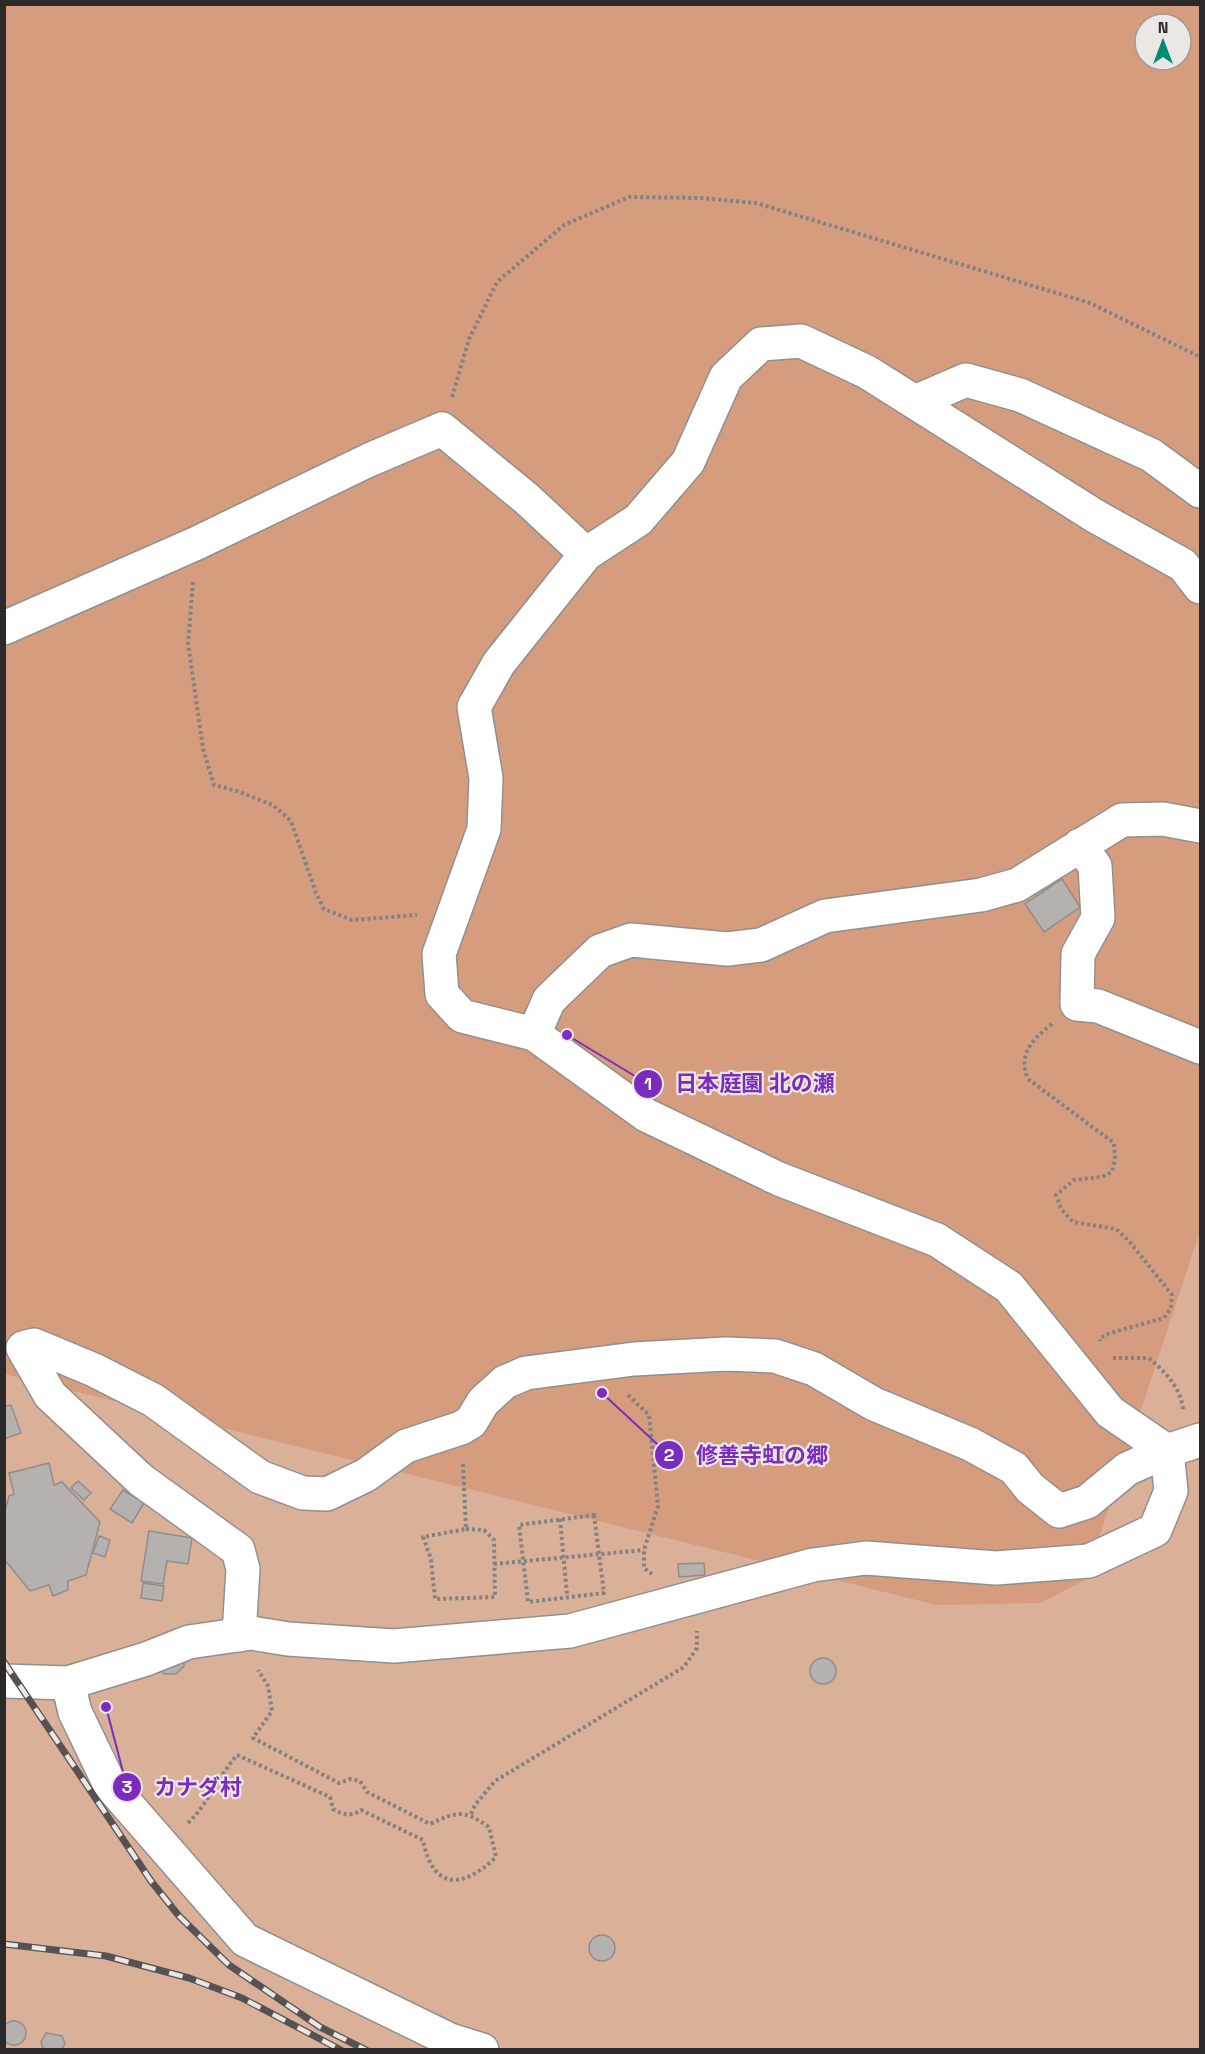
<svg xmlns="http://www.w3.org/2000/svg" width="1205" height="2054" font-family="'Space Grotesk','Noto Sans JP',sans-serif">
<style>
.green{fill:#dbb098}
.forest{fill:#d59d7e;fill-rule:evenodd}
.building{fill:#b4b1af;stroke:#908d8c;stroke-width:1.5}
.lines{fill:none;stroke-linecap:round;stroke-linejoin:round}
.street-casing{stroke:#928f8e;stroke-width:36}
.path{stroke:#848281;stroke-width:4;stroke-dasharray:3 3;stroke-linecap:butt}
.street{stroke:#fff;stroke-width:33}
.rail-casing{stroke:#545252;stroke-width:7}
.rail{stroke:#eae7e5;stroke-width:4.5;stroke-dasharray:14;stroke-linecap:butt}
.leader{fill:none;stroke:#7b2cbf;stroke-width:2}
.callout-dot{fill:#7b2cbf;stroke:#eae7e5;stroke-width:2}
.mark-label{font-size:18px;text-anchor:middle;font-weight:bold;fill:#fff}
.callout-label{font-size:22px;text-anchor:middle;font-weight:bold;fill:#7b2cbf;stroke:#eae7e5;stroke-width:4.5;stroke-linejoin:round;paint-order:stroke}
</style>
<rect width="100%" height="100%" fill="#eae7e5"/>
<path class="green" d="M1200,417V2049L5,2050V736Z"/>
<path class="forest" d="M5,5H1200V1231L1085,1580L1040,1603L937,1605L5,1374ZM1145,24H1181V60H1145Z"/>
<g class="building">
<path d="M1062,879L1080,907L1044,932L1025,904Z"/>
<path d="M11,1405L21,1433L4,1439V1407Z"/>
<path d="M49,1463L54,1485L62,1482L100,1522L86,1575L68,1581V1590L53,1596L49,1585L30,1591L4,1559V1514L9,1496L14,1494L9,1473Z"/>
<path d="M78,1481L91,1493L84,1500L71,1488Z"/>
<path d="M123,1490L144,1503L132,1523L110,1509Z"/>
<path d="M149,1531L192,1538L188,1564L167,1561L163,1584L141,1581Z"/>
<path d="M99,1536L110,1540L105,1557L93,1553Z"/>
<path d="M704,1563L705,1575L679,1577L678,1564Z"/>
<path d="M143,1583L164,1586L162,1601L141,1598Z"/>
<circle cx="823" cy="1671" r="13"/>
<path d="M184,1660V1666L176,1674H164L159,1667Z"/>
<circle cx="602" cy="1948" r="13"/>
<circle cx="14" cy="2033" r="12"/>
<path d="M46,2033L62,2036L65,2044L61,2050L43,2049L41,2042Z"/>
</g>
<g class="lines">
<g class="street-casing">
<g id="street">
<path d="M915,402L966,380L1020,395L1151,455L1200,491"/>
<path d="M4,628L197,543L369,460L442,429L527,499L586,554"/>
<path d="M1080,845L1095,866L1098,918L1078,954L1077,1004L1098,1006L1200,1047"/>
<path d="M534,1034L549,1000L600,951L631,940L727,949L761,945L825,916L981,895L1017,885L1122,820L1163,819L1200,826"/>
<path d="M239,1635L243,1569L238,1550L141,1480L50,1395L23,1348L34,1345L94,1370L153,1400L260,1477L303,1493L327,1494L366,1475L406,1446L461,1428L471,1422L483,1402L505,1382L526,1373L634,1359L726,1354L775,1356L814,1369L874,1404L970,1444L1014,1468L1030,1488L1059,1511L1087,1502L1127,1469L1167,1451L1200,1440"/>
<path d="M4,1681L68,1683L146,1659L189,1642L251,1633L288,1639L394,1646L570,1631L813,1565L866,1558L996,1568L1089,1561L1155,1530L1171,1491L1167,1451L1110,1412L1009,1287L937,1240L779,1179L646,1115L534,1034L462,1016L442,994L439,954L484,829L486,778L474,707L499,663L586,554L638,520L688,462L726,377L761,344L801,341L867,372L1095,516L1183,565L1200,587"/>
<path d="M68,1683L75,1712L110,1785L245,1940L450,2040L482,2050"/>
</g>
</g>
<g class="path">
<path d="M452,397L469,339L497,282L564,225L629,197L700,198L756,203L1090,303L1200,357"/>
<path d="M193,582L188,643L203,749L214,785L237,791L273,805L291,821L316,893L324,909L352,920L417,915"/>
<path d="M1052,1024C1033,1039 1017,1054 1028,1079L1114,1143L1115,1159L1112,1172L1102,1177L1074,1180L1056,1195L1061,1209L1073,1222L1116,1229L1129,1241L1172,1295L1171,1308L1164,1318L1110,1333L1100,1338V1341"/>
<path d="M1113,1358H1149C1165,1372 1181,1387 1183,1410"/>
<path d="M628,1395L649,1415L658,1506L644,1550V1568L652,1574"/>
<path d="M463,1464L466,1529"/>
<path d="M594,1515L604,1593L528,1602L519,1525Z"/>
<path d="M560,1519L567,1595"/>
<path d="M466,1529L484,1530L494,1540L495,1597L435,1599L431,1559L423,1537Z"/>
<path d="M494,1564L644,1550"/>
<path d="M471,1814L475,1805L495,1781L684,1667L697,1648V1631"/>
<path d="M188,1823C209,1803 218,1777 237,1755L330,1797L333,1809C343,1815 351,1817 361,1810L423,1840C433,1891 463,1889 496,1857L489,1827C464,1810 457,1811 430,1824L367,1792L360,1781L350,1779L339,1783L253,1738L272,1711L268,1686L258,1670"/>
</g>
<use href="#street" class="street"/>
<g class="rail-casing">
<g id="rail">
<path d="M4,1662L151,1881L179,1916L229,1965L320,2027L366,2050"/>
<path d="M4,1944L106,1956L189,1978L242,1998L341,2050"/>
</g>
</g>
<use href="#rail" class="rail"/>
</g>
<path class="leader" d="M567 1035L648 1084M602 1393L669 1455M106 1707L127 1787"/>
<g class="callout-dot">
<circle cx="567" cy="1035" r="6"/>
<circle cx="602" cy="1393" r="6"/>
<circle cx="106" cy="1707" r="6"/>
<circle cx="648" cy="1084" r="15"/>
<circle cx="669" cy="1455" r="15"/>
<circle cx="127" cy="1787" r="15"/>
</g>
<g class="mark-label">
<text x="648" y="1090">1</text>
<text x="669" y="1461">2</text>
<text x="127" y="1793">3</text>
</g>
<g class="callout-label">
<text x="755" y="1091">日本庭園 北の瀬</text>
<text x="762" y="1463">修善寺虹の郷</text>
<text x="198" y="1795">カナダ村</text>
</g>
<rect width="1205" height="2054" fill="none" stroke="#2b2929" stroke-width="12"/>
<g transform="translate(1163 42)"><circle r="28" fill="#eae7e5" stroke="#9e9b9a" stroke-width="1.5"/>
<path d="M0-4.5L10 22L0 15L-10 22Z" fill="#008b72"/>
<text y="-9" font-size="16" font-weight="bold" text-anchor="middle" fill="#2b2929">N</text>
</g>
</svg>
